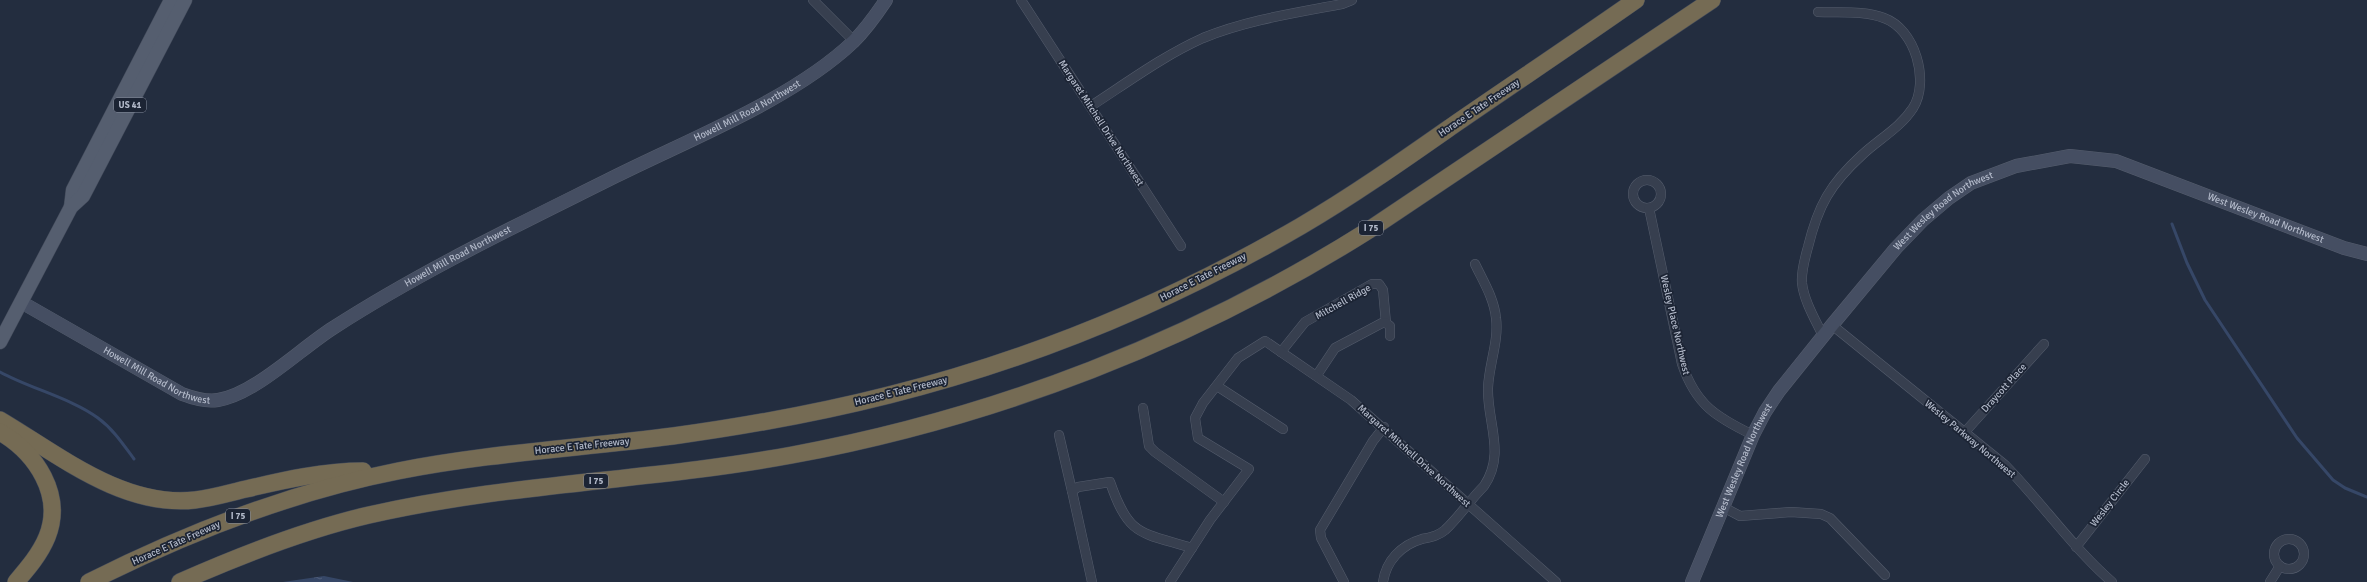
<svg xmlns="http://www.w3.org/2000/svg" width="2367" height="582" font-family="Signika,sans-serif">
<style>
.water{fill:url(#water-ripples)}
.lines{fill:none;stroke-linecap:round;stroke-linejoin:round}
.stream{stroke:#364767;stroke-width:3}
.street-casing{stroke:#555d6d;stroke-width:10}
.secondary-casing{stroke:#555d6d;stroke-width:14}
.primary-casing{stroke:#404858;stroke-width:15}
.highway-casing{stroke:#424a5a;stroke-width:18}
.street{stroke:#373f4f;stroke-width:9}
.secondary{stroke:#454e62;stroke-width:13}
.primary{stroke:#555e6f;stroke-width:14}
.highway{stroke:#756b54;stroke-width:17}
.labels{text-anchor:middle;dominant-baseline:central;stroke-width:3.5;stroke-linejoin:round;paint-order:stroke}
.shield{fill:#1c2434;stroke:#868d9d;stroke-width:1}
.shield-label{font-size:9px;font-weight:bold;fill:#b3baca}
.street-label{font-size:10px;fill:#b3baca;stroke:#1c2434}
</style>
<defs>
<pattern id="water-ripples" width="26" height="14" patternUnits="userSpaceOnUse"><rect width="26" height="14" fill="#364767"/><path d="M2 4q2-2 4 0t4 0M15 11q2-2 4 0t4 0" fill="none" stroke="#515f7b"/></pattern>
</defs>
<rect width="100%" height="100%" fill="#232d3f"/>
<path class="water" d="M324,576L353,582H283Z"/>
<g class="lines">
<g class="stream">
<path d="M2172,224L2187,263L2205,300L2297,438L2333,480L2345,488L2367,497"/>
<path d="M0,372C29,388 73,399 98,418C113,429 123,444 134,459"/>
</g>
<g class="street-casing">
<g id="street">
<path d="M813,0L854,41"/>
<path d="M1021,0L1181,246"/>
<path d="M1818,12C1839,13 1864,10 1884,18C1915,29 1930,81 1913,108C1900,128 1879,139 1862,155C1830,184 1818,206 1808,247C1805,258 1801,271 1802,283C1804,301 1815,319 1823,336"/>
<path d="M1091,106C1128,82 1163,56 1203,38C1247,20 1295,13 1342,4L1352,0"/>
<circle cx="1647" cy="194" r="14"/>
<path d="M1649,208L1682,364C1696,405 1716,417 1753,435"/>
<path d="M1832,325L2005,465C2042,503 2072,547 2112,582"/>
<path d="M1281,352L1305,322L1372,284H1379L1383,290L1386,323"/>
<path d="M1317,375L1335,348L1382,323H1386L1390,326V336"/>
<path d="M1217,386L1283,429"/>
<path d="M1143,408L1149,446L1155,452L1224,502"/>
<path d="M1964,433L2044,344"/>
<path d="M1059,435L1072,491"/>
<path d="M1723,507L1740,516L1791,512L1821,514L1830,518L1885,575"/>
<circle cx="2289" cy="554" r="15"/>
<path d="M2076,547L2145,459"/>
<path d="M1092,582L1072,491L1078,487L1110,482C1129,537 1140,532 1192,548"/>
<path d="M1170,582L1210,520L1249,469L1198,438L1195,418L1203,403L1238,358L1265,341L1351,400L1556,582"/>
<path d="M1344,582L1321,538L1320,530L1373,441L1384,427"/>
<path d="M1383,582C1386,561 1401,545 1422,539C1431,537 1438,536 1445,530C1459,517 1470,500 1484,486C1506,454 1487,422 1488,388C1489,364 1499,341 1496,318C1494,298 1483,281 1475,264"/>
<path d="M2270,582L2280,566"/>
</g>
</g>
<g class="secondary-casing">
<g id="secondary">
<path id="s1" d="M21,302L182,394C193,398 205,402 218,400C255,394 300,349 333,328C423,270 520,224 616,176C690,139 793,99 853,42C865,30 876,15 886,0"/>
<path id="s2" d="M1692,582L1753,435L1765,412L1779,391L1832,325L1896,248L1923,220L1949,198L1971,183L2016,166L2070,156L2116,161L2344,248L2367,254"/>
</g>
</g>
<g class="primary-casing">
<g id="primary">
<path d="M71,207L73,190L171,0"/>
<path d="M0,342L71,207L83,196L185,0"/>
</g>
</g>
<g class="highway-casing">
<g id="highway">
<path d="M0,420C59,455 123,508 195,500C213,498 229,493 246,489C284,480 324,471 363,471"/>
<path d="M0,432C36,453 64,495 47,537C40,554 28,568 16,582"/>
<path d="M89,582C187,533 290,492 398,471C489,453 582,448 673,436C746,426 818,413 889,395C1033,359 1172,301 1301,226C1354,195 1405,159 1455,124C1516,82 1576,42 1636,0"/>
<path d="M180,582C241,555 304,530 369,515C509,483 652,481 792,455C997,417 1193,341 1369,230L1712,0"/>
</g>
</g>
<use href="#street" class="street"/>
<use href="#secondary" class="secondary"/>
<use href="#primary" class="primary"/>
<use href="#highway" class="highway"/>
</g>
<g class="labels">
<g class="shield">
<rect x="114" y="98" width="32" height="14" rx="3"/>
<rect x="1359" y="221" width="24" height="14" rx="3"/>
<rect x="584" y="474" width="24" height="14" rx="3"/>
<rect x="226" y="509" width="24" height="14" rx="3"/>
</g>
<g class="shield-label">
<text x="130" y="105">US 41</text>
<text x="1371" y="228">I 75</text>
<text x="596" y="481">I 75</text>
<text x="238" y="516">I 75</text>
</g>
<g class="street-label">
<text transform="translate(1479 108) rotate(-34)">Horace E Tate Freeway</text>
<text stroke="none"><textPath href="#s1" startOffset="827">Howell Mill Road Northwest</textPath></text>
<text transform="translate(1101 123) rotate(57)">Margaret Mitchell Drive Northwest</text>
<text stroke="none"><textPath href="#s2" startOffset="456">West Wesley Road Northwest</textPath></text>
<text stroke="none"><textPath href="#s2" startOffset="804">West Wesley Road Northwest</textPath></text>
<text stroke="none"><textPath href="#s1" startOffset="503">Howell Mill Road Northwest</textPath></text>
<text transform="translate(1203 277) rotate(-27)">Horace E Tate Freeway</text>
<text transform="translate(1343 302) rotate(-29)">Mitchell Ridge</text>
<text transform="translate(1675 325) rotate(77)">Wesley Place Northwest</text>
<text stroke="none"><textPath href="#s1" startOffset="155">Howell Mill Road Northwest</textPath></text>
<text transform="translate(2004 388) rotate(-48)">Draycott Place</text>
<text transform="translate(901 391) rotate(-14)">Horace E Tate Freeway</text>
<text transform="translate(1970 439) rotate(40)">Wesley Parkway Northwest</text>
<text transform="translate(582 446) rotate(-6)">Horace E Tate Freeway</text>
<text transform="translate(1414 456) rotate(42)">Margaret Mitchell Drive Northwest</text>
<text stroke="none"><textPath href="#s2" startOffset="132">West Wesley Road Northwest</textPath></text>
<text transform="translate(2110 503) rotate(-52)">Wesley Circle</text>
<text transform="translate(176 543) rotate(-24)">Horace E Tate Freeway</text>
</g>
</g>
</svg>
